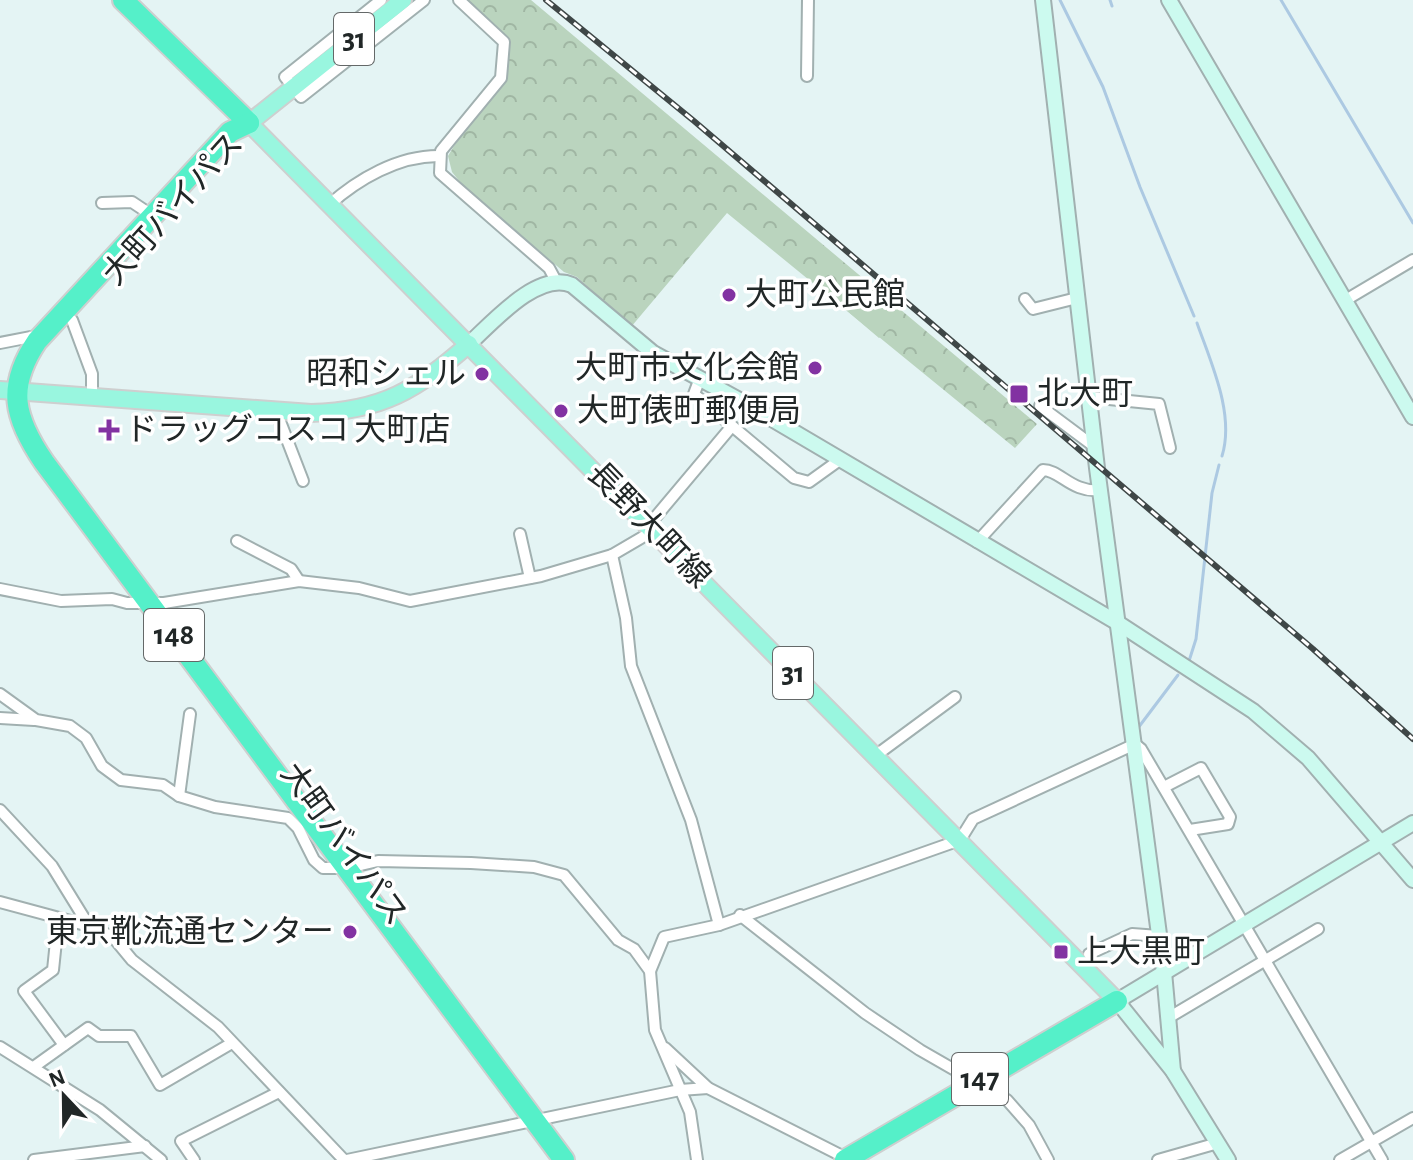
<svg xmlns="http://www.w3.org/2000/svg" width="1413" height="1160" font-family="'Alegreya Sans','Noto Sans JP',sans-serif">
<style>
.park{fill:url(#park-crowns)}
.pitch{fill:#bad4be}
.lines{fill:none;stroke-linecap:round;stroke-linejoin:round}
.stream{stroke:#acc9e2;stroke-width:3}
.street-casing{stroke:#a1b0b0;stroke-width:14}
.secondary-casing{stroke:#a1b0b0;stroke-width:18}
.primary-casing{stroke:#cecfcf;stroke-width:20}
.highway-casing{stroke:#cecfcf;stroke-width:24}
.street{stroke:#fff;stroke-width:10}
.secondary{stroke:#ccfaef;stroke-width:14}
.primary{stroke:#99f6df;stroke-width:16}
.highway{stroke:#55f0c9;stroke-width:20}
.rail-casing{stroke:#3f4747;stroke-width:6}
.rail{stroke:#fff;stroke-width:3;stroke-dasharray:9;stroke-linecap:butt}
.poi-dot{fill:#8232a2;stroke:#fff;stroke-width:3}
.labels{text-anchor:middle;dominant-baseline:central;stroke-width:7;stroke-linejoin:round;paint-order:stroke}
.shield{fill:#fff;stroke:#646868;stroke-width:2}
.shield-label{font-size:30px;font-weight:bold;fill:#212727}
.street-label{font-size:32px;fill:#212727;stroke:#fff}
.poi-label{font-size:32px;fill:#212727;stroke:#fff;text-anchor:start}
</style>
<defs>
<pattern id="park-crowns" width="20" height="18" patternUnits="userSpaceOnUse" patternTransform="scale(2)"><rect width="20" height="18" fill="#bad4be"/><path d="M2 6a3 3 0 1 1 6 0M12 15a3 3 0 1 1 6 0" fill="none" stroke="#a0b6a3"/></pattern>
</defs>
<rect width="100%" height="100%" fill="#e4f4f4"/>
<path class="park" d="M466,0H531L1037,424L1015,448L727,213L631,327L577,277L564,272L464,187L452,172L448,156L454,146L507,75V39Z"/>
<path class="pitch" d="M855,286L899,320L879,338L846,310L853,302L846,297Z"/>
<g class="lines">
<g class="stream">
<path d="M1060,0L1103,87L1140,187L1194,316"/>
<path d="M1110,0L1112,6"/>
<path d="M1281,0L1413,223"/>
<path d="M1197,323C1211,363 1235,414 1222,456"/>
<path d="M1189,661L1196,639L1212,493L1219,465"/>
<path d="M1138,728L1178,675"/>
</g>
<g class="street-casing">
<g id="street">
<path d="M381,0L285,77L301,97L424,0"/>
<path d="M459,0L504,42L501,78L441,151L440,173L549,268L556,281"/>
<path d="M807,76L808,0"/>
<path d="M102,203L132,202L153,216"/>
<path d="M329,205C358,179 398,156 438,156"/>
<path d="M1025,299L1033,309L1077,298"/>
<path d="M1344,301L1413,260"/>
<path d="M72,320L92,374V397"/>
<path d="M0,343L41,335"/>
<path d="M700,378L694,394L794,478L809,482L841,459"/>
<path d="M1089,397L1159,404L1170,448"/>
<path d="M1040,406L1095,447"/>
<path d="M276,411L303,481"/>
<path d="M648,526L732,426"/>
<path d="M520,534L530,578"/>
<path d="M237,541L291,569L299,581"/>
<path d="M977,542L1043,470C1060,470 1072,493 1100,490"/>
<path d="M612,555L626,618L631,666L691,820L719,925"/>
<path d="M0,589L61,601L112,599L127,603H164L299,581L359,588L410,601L541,576L612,555L653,531"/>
<path d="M0,694L36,720L70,726L86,738L102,766L121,780L163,785L179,796L215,807L288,818L298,828L314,860L323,868H348L378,861L471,863L534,867L564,875L618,940L634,949L650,971L655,1030L690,1112L697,1160"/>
<path d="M0,718L34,720"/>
<path d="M875,756L955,697"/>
<path d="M1164,787L1201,768L1230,817L1228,824L1190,830"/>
<path d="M179,796L190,714"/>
<path d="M0,810L52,866L89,926"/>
<path d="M0,902L89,926L113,937L132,960L218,1027L344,1160"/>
<path d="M740,915L865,1013L920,1050L1007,1100L1029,1125L1048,1160"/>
<path d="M1089,954L1132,934L1159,936"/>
<path d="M650,971L664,937L719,925L960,840L973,819L1135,744L1141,749L1382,1160"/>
<path d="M1168,1018L1318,929"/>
<path d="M64,1045L24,991L53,970L56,941L66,921"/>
<path d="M0,1047L100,1110L161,1160"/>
<path d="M665,1048L708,1088L848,1159"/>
<path d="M35,1066L88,1028L99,1036H131L160,1085L232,1043"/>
<path d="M34,1160L145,1146"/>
<path d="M194,1160L181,1141L279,1092"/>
<path d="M347,1160L680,1090L708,1088"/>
<path d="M1158,1160L1218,1143"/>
<path d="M1340,1160L1413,1118"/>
</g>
</g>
<g class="secondary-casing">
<g id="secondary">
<path d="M1043,0L1097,468L1164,972L1173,1071"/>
<path d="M1169,0L1413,417"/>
<path d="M469,344C492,323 538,270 572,285L653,353L750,406L1118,623L1253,711L1308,758L1413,880"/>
<path d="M1228,1160L1173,1071L1117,1001L1413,823"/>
</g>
</g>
<g class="primary-casing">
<g id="primary">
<path d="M403,0L249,123L1117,1001"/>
<path d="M0,390L311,413C383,411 416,390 469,344"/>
</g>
</g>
<g class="highway-casing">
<g id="highway">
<path d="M123,0L249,123"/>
<path d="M249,123L230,132L37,341C6,387 14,418 44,462L564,1160"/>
<path d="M845,1160L1117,1001"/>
</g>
</g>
<use href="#street" class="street"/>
<use href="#secondary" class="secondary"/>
<use href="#primary" class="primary"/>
<use href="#highway" class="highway"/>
<g class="rail-casing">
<path id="rail" d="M546,0L694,121L1313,649L1413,739"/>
</g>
<use href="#rail" class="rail"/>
</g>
<g class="poi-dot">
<circle cx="729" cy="295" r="8"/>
<circle cx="815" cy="368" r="8"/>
<circle cx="482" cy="374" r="8"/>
<rect x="1009" y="384" width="20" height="20" rx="4"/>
<circle cx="561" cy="411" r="8"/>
<path d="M105 418h8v8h8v8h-8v8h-8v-8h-8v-8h8z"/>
<circle cx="350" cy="932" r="8"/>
<rect x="1053" y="944" width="16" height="16" rx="4"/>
</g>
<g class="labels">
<g class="shield">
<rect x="334" y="13" width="40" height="52" rx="6"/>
<rect x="144" y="609" width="60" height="52" rx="6"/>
<rect x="773" y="647" width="40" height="52" rx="6"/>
<rect x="952" y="1053" width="56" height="52" rx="6"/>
</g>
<g class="shield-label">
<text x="354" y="39">31</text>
<text x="174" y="635">148</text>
<text x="793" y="673">31</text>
<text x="980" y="1079">147</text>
</g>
<g class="street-label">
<text transform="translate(173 209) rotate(-48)">大町バイパス</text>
<text transform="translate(649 525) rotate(46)">長野大町線</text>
<text transform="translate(344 844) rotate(54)">大町バイパス</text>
</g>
<g class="poi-label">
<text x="745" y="295">大町公民館</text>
<text x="799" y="368" text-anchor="end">大町市文化会館</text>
<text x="466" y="374" text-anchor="end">昭和シェル</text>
<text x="1037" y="394">北大町</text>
<text x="577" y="411">大町俵町郵便局</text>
<text x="125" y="430">ドラッグコスコ 大町店</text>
<text x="334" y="932" text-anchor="end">東京靴流通センター</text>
<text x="1077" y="952">上大黒町</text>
</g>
</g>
<g transform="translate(64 1096) rotate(338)" stroke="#ffffff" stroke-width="6" paint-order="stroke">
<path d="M0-6L14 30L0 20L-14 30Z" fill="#212727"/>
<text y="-12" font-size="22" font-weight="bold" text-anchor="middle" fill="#212727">N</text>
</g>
</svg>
